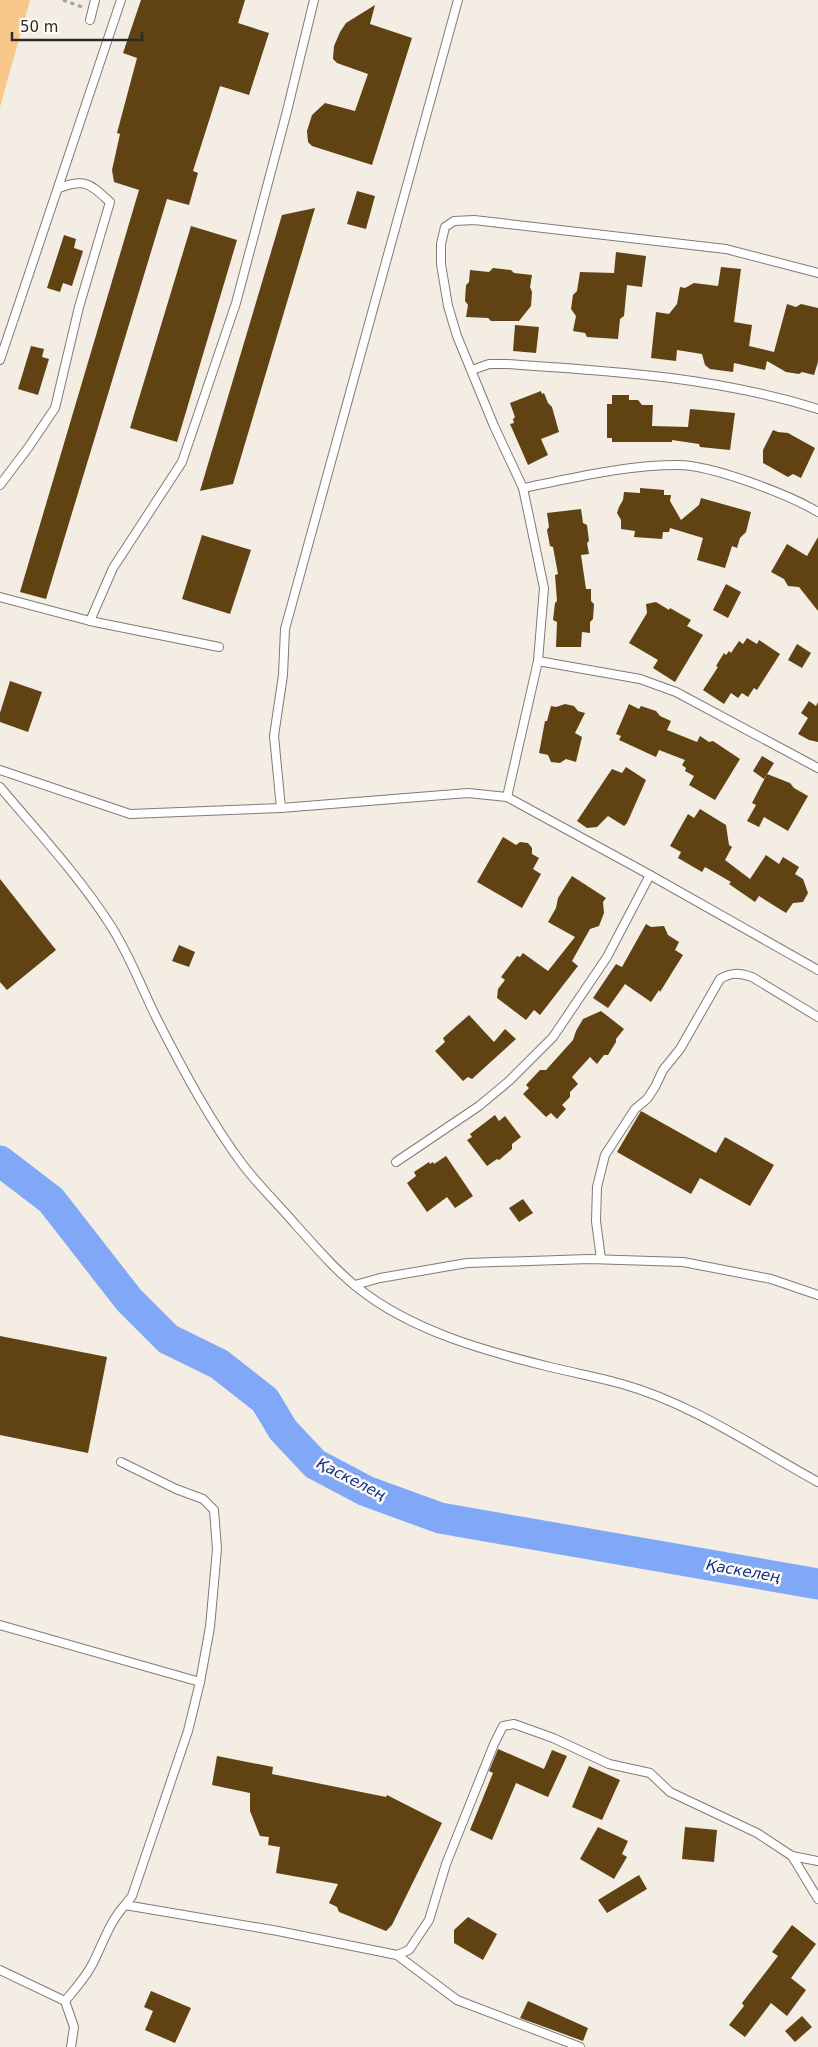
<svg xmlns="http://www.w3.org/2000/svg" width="818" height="2047" font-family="'DejaVu Sans',sans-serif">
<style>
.green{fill:#f7c889}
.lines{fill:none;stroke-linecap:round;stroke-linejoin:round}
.river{stroke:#81a8f7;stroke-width:31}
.building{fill:#604213}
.service-casing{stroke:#817b74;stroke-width:10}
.path{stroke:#a29e98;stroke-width:3;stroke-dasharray:4 4;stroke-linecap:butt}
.service{stroke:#fff;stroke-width:8}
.labels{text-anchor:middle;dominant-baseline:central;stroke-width:5;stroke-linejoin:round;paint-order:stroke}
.water-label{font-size:15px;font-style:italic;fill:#0d3089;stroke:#fefaf5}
</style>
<rect width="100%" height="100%" fill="#f3ede4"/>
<path class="green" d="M0,0H30L0,107Z"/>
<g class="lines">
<path class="river" d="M0,1161L51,1200L129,1300L168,1339L219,1364L265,1400L283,1430L315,1464L366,1491L440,1518L818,1584"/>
</g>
<g class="building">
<path d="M141,0H245L238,23L269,33L249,95L220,86L193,171L198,173L189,205L167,199L46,599L20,592L139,190L114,182L112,170L120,134L117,133L137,58L123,53Z"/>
<path d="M375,5L370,24L412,38L372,165L312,146L308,142L307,131L312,115L325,103L355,111L368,74L337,63L333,59L334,46L340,32L346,23Z"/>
<path d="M357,191L375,196L366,229L347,224Z"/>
<path d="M315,208L233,484L200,491L282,215Z"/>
<path d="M191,226L237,240L177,442L130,428Z"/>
<path d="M64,235L76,239L74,248L83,251L72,286L63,283L60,292L47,288Z"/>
<path d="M616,252L646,256L642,287L627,285L624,316L620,319L618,339L587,337L585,333L573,331L576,316L571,309L573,295L577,291L580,272L614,273Z"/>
<path d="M721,267L741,269L734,322L752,325L749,346L774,352L787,304L796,307L801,304L818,308V362L814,375L802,372L799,374L786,372L767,361L765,370L734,363L733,372L710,369L705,365L702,354L677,350L676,361L651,358L656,312L669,314L677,304L680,287L685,288L694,283L718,286Z"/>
<path d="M493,268L511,270L514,273L532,275L530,287L532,292L531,306L519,321H491L488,318L466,317L468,305L465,301L466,285L469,282L470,270L489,272Z"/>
<path d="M515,325L539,327L536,353L513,351Z"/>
<path d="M31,346L44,349L42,357L49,359L38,395L18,389Z"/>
<path d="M541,391L542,394L544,393L548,403L552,407L559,432L541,439L548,455L528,465L510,424L514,423L513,419L515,417L510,403Z"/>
<path d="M612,395H629V400H638L642,405H653L652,426L688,427L690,409L735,413L730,450L700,447L699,444L672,440V442H612V438H607V404H612Z"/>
<path d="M773,430L778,432L788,433L815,448L801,478L793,474L788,477L763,463V450Z"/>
<path d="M640,488L664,490V495H671L670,501L681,520L699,505L701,498L751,512L746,532L740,538L737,548L732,546L725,568L697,560L703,538L670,528L669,532H663L662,539L634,537L635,531L621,529V520L617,513L619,507L623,500L624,492L640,493Z"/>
<path d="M581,509L583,523L587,525L589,541L587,543L589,554L581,555L586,589H591V601L594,604L593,619L590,622V633L582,632L581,647H556L557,622L553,620L555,603L557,601L555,575L558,574L553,547L550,546L547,530L549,527L547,513Z"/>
<path d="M202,535L251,550L230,614L182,599Z"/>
<path d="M818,537V611L799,587L788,586L784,579L771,572L787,544L807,556Z"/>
<path d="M726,584L741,592L728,618L713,610Z"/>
<path d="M656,602L669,610L670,608L691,620L687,626L703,635L675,682L653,668L658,660L629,643L647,613L646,604Z"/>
<path d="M747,638L757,644L759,640L780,654L757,690L754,688L748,697L742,693L738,698L731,693L724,704L703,690L718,667L716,666L724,653L726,655L729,651L731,653L739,641L743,644Z"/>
<path d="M797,644L811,653L802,668L788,660Z"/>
<path d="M10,681L42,692L28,732L0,722V713Z"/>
<path d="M809,701L816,706L818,702V742L809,740L798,734L808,718L801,713Z"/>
<path d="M565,704L574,706L578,711L585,713L575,733L582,737L576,762L566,759L560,763L551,762L548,755L539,753L545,721H547L551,706L556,707Z"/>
<path d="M629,704L639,709L641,706L656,711L660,716L671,721L667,730L697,742L700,736L709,742L713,741L740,759L715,800L689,785L694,776L685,771L686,768L682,765L685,760L659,750L656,757L619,740L621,736L616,734Z"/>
<path d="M762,756L774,763L764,779L753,771Z"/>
<path d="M626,767L646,780L627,823L624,826L608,816L597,827L587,828L577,821L612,769L622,773Z"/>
<path d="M767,774L790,783L794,788L808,796L788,831L764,817L759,827L747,821L756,805L752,803Z"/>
<path d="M700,809L726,825L729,845L732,847L725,860L750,879L766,855L779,864L783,857L799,867L795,874L803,879L808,893L803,902L793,903L786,913L759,896L755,902L729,884L731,882L705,867L702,872L678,858L681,852L670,846L688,814L694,818Z"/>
<path d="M503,837L516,845L520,842L528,843L532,848V854L539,858L533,869L541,874L522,908L477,882Z"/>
<path d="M572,876L606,898L603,902L604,913L599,926L590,929L572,961L578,966L540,1015L534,1010L526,1020L497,998L498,989L505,980L501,977L517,956L520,957L523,953L548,971L575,937L548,922L556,908L558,898Z"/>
<path d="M0,879L56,950L7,990L0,982Z"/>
<path d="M646,924L651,927L664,926L668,935L679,942L675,950L683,955L660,992L659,990L651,1002L625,984L608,1008L593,998L616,964L622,967Z"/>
<path d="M179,945L195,952L189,967L172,961Z"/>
<path d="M601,1011L624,1029L616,1039V1042L608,1055H604L597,1064L590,1057L572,1077L578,1084L570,1092V1097L562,1105L566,1109L557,1119L551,1113L546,1117L523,1094L529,1088L526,1085L540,1070H546L573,1040L576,1031L583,1019Z"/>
<path d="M469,1015L494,1042L505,1029L516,1039L472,1079L468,1077L463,1081L435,1051L445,1042L443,1038Z"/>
<path d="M641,1111L716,1153L725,1137L774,1165L750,1206L700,1178L691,1194L617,1152Z"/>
<path d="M495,1115L499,1121L505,1116L521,1137L512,1144V1149L499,1160L497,1159L487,1166L467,1140L472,1137L470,1134Z"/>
<path d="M446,1156L473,1196L455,1208L447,1197L427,1212L407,1183L416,1176L414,1172L429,1162L430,1164L433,1162L434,1164Z"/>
<path d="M523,1199L533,1213L519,1222L509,1208Z"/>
<path d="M0,1336L107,1357L88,1453L0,1435Z"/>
<path d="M498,1749L544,1769L552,1750L567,1756L548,1797L516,1783L492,1840L470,1830L493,1773L489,1771Z"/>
<path d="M217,1756L273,1767L272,1774L386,1797L387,1795L442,1823L392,1925L386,1931L339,1912L337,1907L329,1903L338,1884L276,1873L280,1847L268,1845L269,1837L260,1836L250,1811V1793L212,1785Z"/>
<path d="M589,1766L620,1780L602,1820L572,1807Z"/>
<path d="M598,1827L628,1841L622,1854L627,1857L614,1879L580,1859Z"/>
<path d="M685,1827L717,1830L714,1862L682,1859Z"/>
<path d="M639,1875L647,1889L607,1913L598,1900Z"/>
<path d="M468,1917L497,1934L483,1960L454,1943V1930Z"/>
<path d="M792,1925L816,1944L791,1978L806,1990L787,2016L771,2003L745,2037L729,2025L744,2006L742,2003L778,1956L772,1952Z"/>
<path d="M151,1991L191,2008L175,2043L145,2030L153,2011L144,2007Z"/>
<path d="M528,2001L588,2028L583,2041L520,2018Z"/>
<path d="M802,2016L812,2027L795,2042L785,2031Z"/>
</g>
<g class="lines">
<g class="service-casing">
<g id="service">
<path d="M90,20L95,0"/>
<path d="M0,360L121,0"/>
<path d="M472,370L489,364H507C612,371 716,377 818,409"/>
<path d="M0,485L28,448L55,408L79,307L110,202C90,184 86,178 59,188"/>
<path d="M523,488C574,478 625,465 678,465C711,465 788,494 818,512"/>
<path d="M0,597L90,621L219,647"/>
<path d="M90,621L113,568L182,462L236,303L286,115L314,0"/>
<path d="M538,661L640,679L676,692L818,768"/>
<path d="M0,770L130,814L281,808L468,793L507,797L650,875L818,970"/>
<path d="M0,787C37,831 78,875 109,923C129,953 141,987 157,1019C182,1068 210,1121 243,1165C259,1186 278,1204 295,1224C315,1246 335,1270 358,1288C412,1331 485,1351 550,1367C574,1373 598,1377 622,1384C693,1404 754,1447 818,1482"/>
<path d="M507,797L538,661L544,588L523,488L494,426L457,336L448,306L441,264V244L445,227L454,221L474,220L726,249L818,273"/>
<path d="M281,808L274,736L283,675L285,629L458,0"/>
<path d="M396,1162L479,1106L509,1081L553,1037L607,957L650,875"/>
<path d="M601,1259L596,1221L597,1187L605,1155L635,1109L647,1099L655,1087L663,1070L680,1049L720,979C732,972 739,973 752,977L818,1017"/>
<path d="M355,1285L380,1278L467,1263L589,1259L683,1262L771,1279L818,1295"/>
<path d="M121,1462L176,1489L203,1499L214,1510L217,1549L210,1627L200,1682L188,1731L132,1896L125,1905"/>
<path d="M0,1625L200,1682"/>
<path d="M792,1856L818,1899"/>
<path d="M397,1955L409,1950L429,1920L446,1864L494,1744L503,1726L514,1724L553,1738L609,1764L650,1773L670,1792L757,1833L792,1856L818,1861"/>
<path d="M0,1970L65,2001"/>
<path d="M71,2047L74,2027L65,2001C75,1989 86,1977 93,1963C103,1943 110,1921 125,1905L278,1931L397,1955L457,2000L580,2047"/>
</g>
</g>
<path class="path" d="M63,0L82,7"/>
<use href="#service" class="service"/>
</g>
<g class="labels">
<g class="water-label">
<text transform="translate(351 1479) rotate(27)">Қаскелең</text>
<text transform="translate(743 1571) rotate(10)">Қаскелең</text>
</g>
</g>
<path d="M12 32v8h130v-8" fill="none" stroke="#2d2b28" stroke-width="2.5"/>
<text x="20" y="32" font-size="15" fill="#2d2b28" stroke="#fefaf5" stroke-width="4" paint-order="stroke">50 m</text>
</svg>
